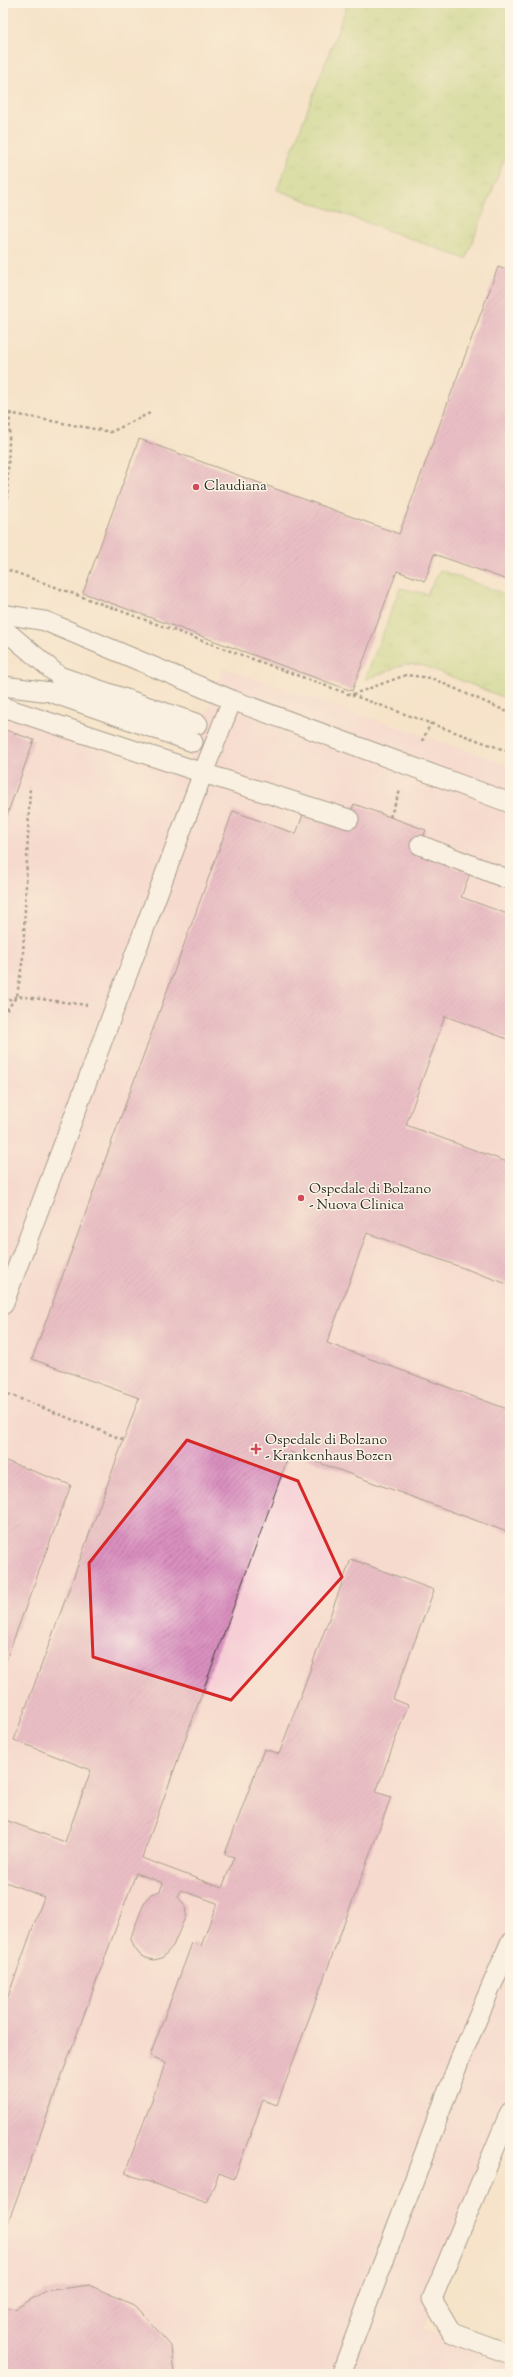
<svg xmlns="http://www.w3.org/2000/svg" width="513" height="2377" font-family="'Sorts Mill Goudy',serif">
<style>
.built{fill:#f6cfd6}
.grass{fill:url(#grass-tufts);stroke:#728154}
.building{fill:url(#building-hatch)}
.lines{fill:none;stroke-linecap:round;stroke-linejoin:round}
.service-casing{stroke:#494743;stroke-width:21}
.path{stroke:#494743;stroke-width:2.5;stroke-dasharray:3 3;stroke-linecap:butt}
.service{stroke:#fff;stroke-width:19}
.marked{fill:none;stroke:#d62828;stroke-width:3;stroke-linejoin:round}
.poi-dot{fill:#d1495b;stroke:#fcf5e5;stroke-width:1.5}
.labels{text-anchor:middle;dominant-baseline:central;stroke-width:3;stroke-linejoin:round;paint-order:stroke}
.poi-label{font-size:14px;fill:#2b2b2b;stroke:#fcf5e5;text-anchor:start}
</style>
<defs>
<pattern id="grass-tufts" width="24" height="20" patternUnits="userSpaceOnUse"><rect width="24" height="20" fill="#bad77e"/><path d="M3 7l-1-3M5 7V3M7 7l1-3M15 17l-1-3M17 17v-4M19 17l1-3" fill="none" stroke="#a0b96d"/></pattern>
<pattern id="building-hatch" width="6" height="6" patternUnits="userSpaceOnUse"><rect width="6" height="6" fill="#da90c0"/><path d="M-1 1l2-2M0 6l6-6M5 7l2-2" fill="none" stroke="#b1769c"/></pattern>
</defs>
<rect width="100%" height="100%" fill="#fcf5e5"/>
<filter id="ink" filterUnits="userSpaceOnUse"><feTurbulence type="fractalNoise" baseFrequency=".025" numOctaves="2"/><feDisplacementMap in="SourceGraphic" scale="8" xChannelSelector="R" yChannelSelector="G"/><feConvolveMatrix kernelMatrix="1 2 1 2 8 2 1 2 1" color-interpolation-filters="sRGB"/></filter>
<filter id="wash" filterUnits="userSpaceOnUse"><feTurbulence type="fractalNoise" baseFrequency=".012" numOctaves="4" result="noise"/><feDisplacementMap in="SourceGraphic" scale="16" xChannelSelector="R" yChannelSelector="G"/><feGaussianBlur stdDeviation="0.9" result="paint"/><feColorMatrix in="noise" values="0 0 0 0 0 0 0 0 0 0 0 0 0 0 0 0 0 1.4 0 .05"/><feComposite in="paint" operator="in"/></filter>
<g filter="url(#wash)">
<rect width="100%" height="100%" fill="#f6e3c9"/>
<path class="built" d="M223,668L510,765V2122L424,2328L510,2362V2374H3V713L184,776Z"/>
<g class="grass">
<path d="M348,3H510V144L466,259L277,190Z"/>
<path d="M440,570L510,596V700L422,665L405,664L365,680L400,588L427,594Z"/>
</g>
<g id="blocks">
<g class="building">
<path d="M498,267L510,271V581L434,554L425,581L397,571L352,691L83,593L139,439L399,534Z"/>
<path d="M3,729L34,740L3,826Z"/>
<path d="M354,804L426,830L417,854L470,873L461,897L510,915V1040L445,1016L406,1125L510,1163V1285L367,1233L327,1343L510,1410V1533L290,1452L142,1858L222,1888L234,1857L225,1854L264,1749L279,1754L351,1559L434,1590L393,1699L408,1705L376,1792L391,1797L277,2105L263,2100L234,2179L219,2173L207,2203L125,2173L166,2062L150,2056L192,1943L201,1946L217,1903L181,1890L178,1897L185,1905L186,1915L173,1946L162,1958L154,1960L146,1958L139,1954L134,1947L131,1939L133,1931L145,1901L151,1894L160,1891L163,1883L136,1873L3,2236V2010L44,1897L3,1881V1819L65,1842L91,1770L14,1740L139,1398L32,1359L233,811L296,834L304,812L345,827Z"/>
<path d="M3,1460L71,1485L3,1668Z"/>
<path d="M89,2285L136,2306L171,2346L174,2374H3V2307L15,2309L45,2291Z"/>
</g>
</g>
</g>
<g filter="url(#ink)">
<use href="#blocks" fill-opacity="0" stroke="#494743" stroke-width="1"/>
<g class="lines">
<g class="service-casing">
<g id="service">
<path d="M3,614L45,621L232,700L510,803"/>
<path d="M6,631L59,676L198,724"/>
<path d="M3,686L50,692L193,742"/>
<path d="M3,707L203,773L232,700"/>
<path d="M420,845L510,880"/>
<path d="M3,1305L203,773L349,819"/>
<path d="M510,2112L432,2299L452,2333L510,2354"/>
<path d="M341,2374L460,2059L510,1943"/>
</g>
</g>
<g class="path">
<path d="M3,412L111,432L152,412"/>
<path d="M3,559L5,555L10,414"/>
<path d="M3,568L351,695L406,675L431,678L510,713"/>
<path d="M3,575L5,569"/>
<path d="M352,695L510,752"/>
<path d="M422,741L431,723"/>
<path d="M390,817L400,791"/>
<path d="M3,1003L17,996L87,1005"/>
<path d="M3,1015L17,996L23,957L30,786"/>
<path d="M3,1392L124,1440"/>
</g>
<use href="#service" class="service"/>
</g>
</g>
<path d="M0 0H513V2377H0ZM187,1440L298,1481L342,1577L231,1700L93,1657L89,1563Z" fill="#f6e3c9" fill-opacity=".55" fill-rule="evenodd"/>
<path class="marked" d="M187,1440L298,1481L342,1577L231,1700L93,1657L89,1563Z"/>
<g class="poi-dot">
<circle cx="196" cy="487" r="4"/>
<circle cx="301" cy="1198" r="4"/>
<path d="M254 1443h4v4h4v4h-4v4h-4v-4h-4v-4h4z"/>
</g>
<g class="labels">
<g class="poi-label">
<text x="204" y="487">Claudiana</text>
<text x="309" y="1190">Ospedale di Bolzano<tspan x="309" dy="16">- Nuova Clinica</tspan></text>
<text x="265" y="1441">Ospedale di Bolzano<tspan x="265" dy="16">- Krankenhaus Bozen</tspan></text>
</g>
</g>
<rect width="513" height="2377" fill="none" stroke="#fcf5e5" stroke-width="16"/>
</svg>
